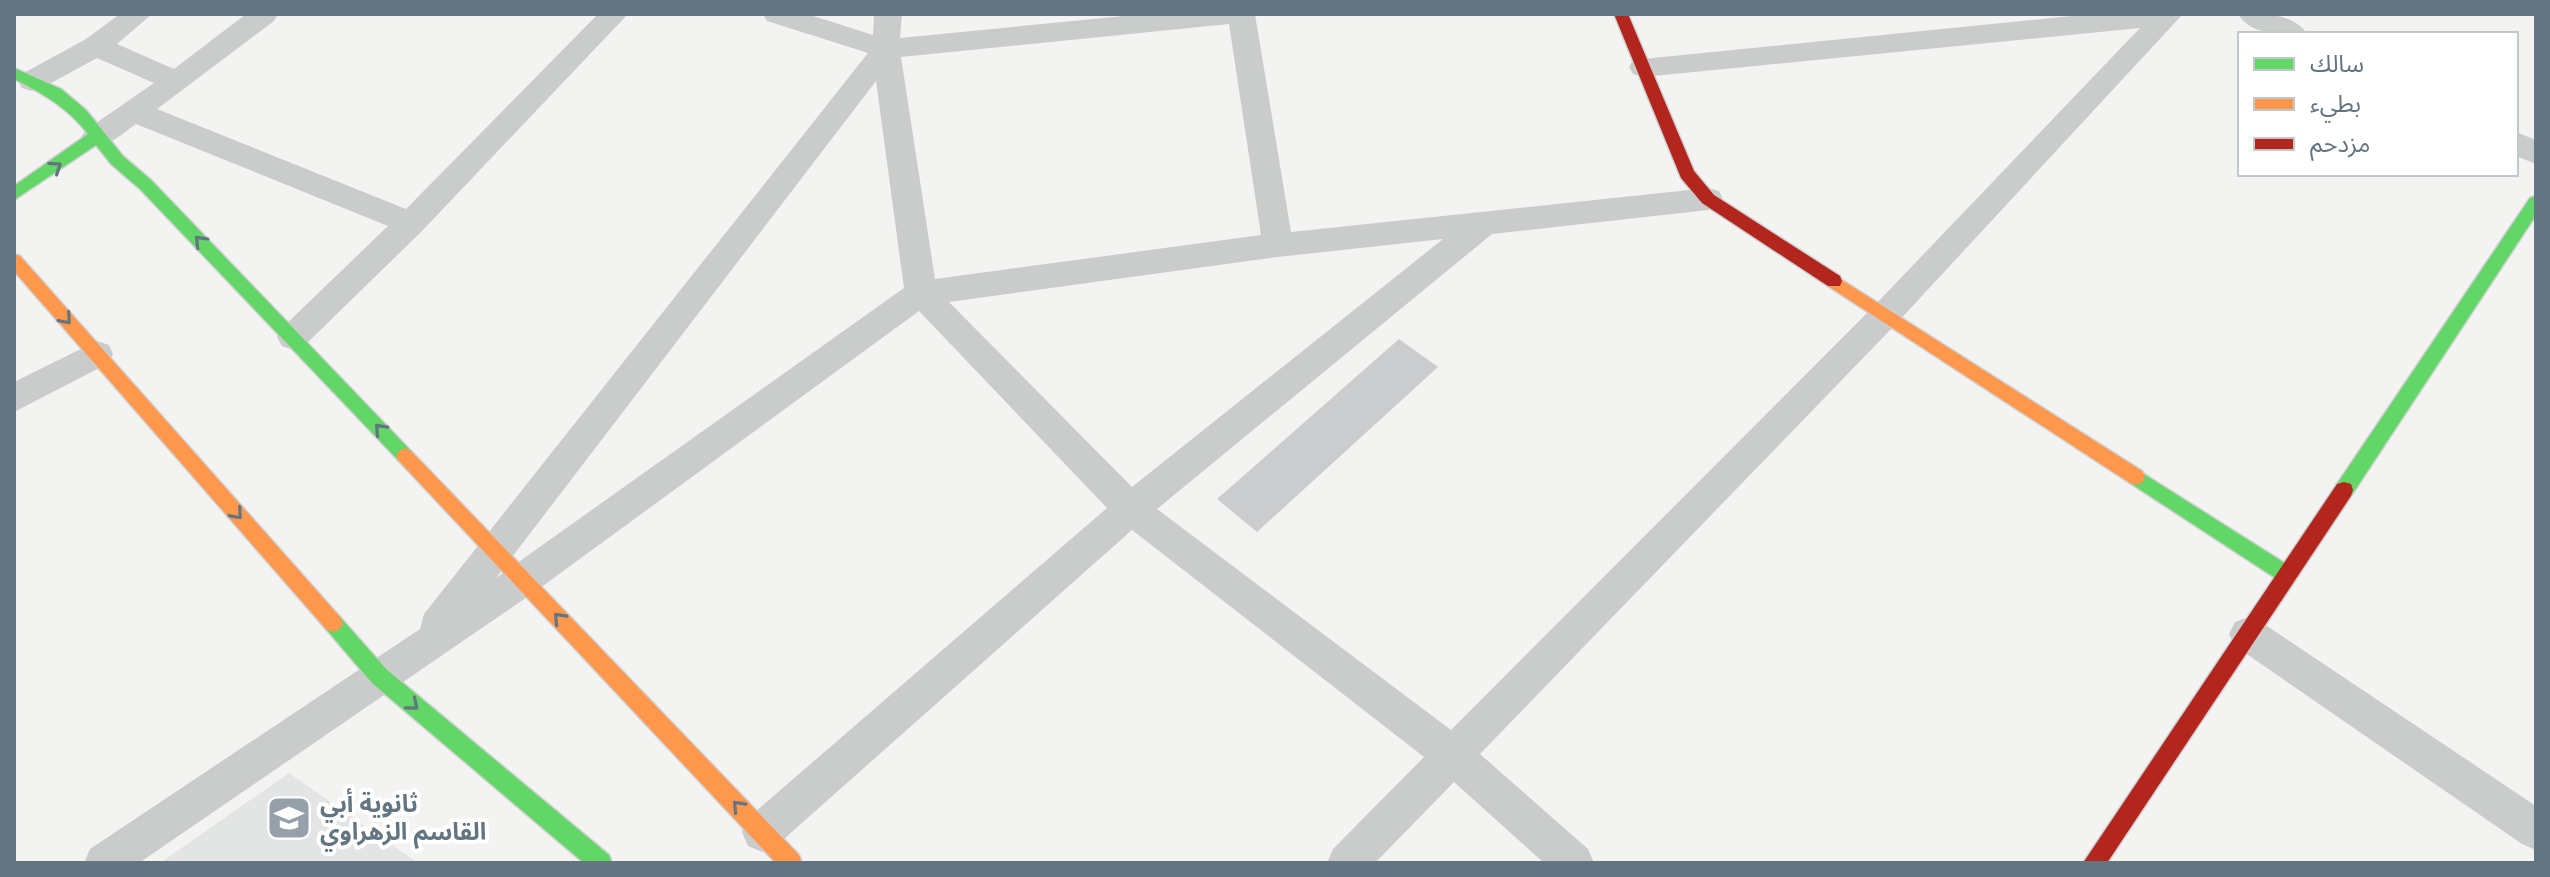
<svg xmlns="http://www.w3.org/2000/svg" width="2550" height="877" font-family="'Varela Round','Noto Sans Arabic',sans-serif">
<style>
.built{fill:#e3e5e4}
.building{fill:#cbcccd}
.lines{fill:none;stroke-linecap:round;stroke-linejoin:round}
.fast-casing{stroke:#d0d1d2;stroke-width:3}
.slow-casing{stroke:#d0d1d2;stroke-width:3}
.jam-casing{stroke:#d0d1d2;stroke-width:3}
.street{fill:#cacccc;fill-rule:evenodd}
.fast{fill:#63d668;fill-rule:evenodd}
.slow{fill:#ff974d;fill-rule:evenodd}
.jam{fill:#b3261e;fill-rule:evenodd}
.oneway{stroke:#637581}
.labels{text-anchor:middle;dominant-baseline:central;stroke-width:8;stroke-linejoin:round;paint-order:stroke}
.poi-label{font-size:24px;font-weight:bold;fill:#637581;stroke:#fff;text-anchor:start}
</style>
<rect width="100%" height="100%" fill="#f3f3f1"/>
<path class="built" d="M289,773L418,863H160Z"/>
<path class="building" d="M1399,339L1438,367L1257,532L1217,499Z"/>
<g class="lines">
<g class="fast-casing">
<g id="fast">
<path d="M14,68L61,89L86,110L123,156L152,181L411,451L414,456L411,461H399L140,189L111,164L96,145L14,200V186L88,134C68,108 44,94 14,79Z"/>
<path d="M2536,196V215L2351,496L2344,498L2337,496L2335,490L2337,484L2530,198Z"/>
<path d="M2136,469L2294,569L2297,575L2294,581L2287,584L2280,581L2130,483L2127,477L2130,471Z"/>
<path d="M333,614L340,617L386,669L609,855L612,863H584L372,683L326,629L323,623L326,617Z"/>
</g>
</g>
<g class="slow-casing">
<g id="slow">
<path d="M14,254L20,256L340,617L343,623L340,629L333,632L326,629L14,271Z"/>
<path d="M1834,275L2142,471L2145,477L2142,483L2136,485L2130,483L1828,286L1826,281L1828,276Z"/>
<path d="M405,448L411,451L799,855L802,863H776L399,461L396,456L399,451Z"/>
</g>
</g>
<g class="jam-casing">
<g id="jam">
<path d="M1614,14H1628L1694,171L1714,195L1840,276L1842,281L1840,286H1828L1702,203L1681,178Z"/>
<path d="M2344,482L2351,484L2353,490L2351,496L2107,863H2083L2337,484Z"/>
</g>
</g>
<g class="street">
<path d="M120,14H152L117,44L174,69L246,14H278L274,21L157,109L406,209L598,14H628L422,231L304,346L293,350L282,346L277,337L282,328L388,226L136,124C120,135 106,151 86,144L81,137L86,130L154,83L97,58L42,88L32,91L22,88L18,81L22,74L86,39Z"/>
<path d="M763,14H807L873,35L874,14H902L900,38L1144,14H1255L1291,232L1708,188L1719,191L1723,199L1719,207L1708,210L1492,234L1157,509L1451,730L1874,306L2140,28L1643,77L1633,74L1629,67L1633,60L2092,14H2183L1896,324L1480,754L1588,849L1594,863H1544L1454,782L1375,863H1327L1333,849L1424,757L1132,530L776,846L762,852L748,846L742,832L748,818L1107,508L919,311L536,591L139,863H84L90,849L420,629L424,614L868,53L767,21ZM1229,24L1261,235L935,279L901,57ZM876,81L904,288L496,578ZM1443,239L1132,487L949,302L1278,257Z"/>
<path d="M2238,14C2261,14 2293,12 2307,34C2284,34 2252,37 2238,14Z"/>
<path d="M2516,132L2536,140V164L2516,156Z"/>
<path d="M97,341L109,345L113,354L109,363L14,412V382Z"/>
<path d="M2248,617L2261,622L2536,806V850L2522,844L2235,646L2229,634L2235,622Z"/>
</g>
<use href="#fast" class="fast"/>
<use href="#slow" class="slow"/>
<use href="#jam" class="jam"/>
</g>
<defs><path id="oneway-chevron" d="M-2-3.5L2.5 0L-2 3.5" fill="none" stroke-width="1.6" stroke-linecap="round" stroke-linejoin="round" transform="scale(2)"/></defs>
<g class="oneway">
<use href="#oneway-chevron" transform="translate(56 167) rotate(-34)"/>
<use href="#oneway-chevron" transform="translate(200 241) rotate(-134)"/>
<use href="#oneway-chevron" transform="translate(66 319) rotate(49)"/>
<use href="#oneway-chevron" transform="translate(380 429) rotate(-133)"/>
<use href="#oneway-chevron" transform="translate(237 514) rotate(49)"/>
<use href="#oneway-chevron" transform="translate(559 618) rotate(-133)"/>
<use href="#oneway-chevron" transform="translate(413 705) rotate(40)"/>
<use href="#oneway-chevron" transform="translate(738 806) rotate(-133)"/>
</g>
<defs>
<g id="school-square" transform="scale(2.3)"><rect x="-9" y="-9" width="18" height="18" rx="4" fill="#95a1a8" stroke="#fff"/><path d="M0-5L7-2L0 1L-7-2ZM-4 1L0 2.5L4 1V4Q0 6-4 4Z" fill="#fff"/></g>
</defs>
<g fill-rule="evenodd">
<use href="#school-square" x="289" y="818"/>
</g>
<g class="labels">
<g class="poi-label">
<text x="320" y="804">ثانوية أبي<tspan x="320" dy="28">القاسم الزهراوي</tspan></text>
</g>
</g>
<rect width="2550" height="877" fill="none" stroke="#637581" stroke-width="32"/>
<rect x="2238" y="32" width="280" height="144" fill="#ffffff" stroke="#c1c8cd" stroke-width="2"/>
<rect x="2254" y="58" width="40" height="12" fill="#63d668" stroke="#c1c8cd" stroke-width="2"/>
<text x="2310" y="72" font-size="24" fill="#637581">سالك</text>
<rect x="2254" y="98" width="40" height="12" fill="#ff974d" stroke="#c1c8cd" stroke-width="2"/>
<text x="2310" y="112" font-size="24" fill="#637581">بطيء</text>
<rect x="2254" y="138" width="40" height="12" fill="#b3261e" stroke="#c1c8cd" stroke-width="2"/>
<text x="2310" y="152" font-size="24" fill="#637581">مزدحم</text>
</svg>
